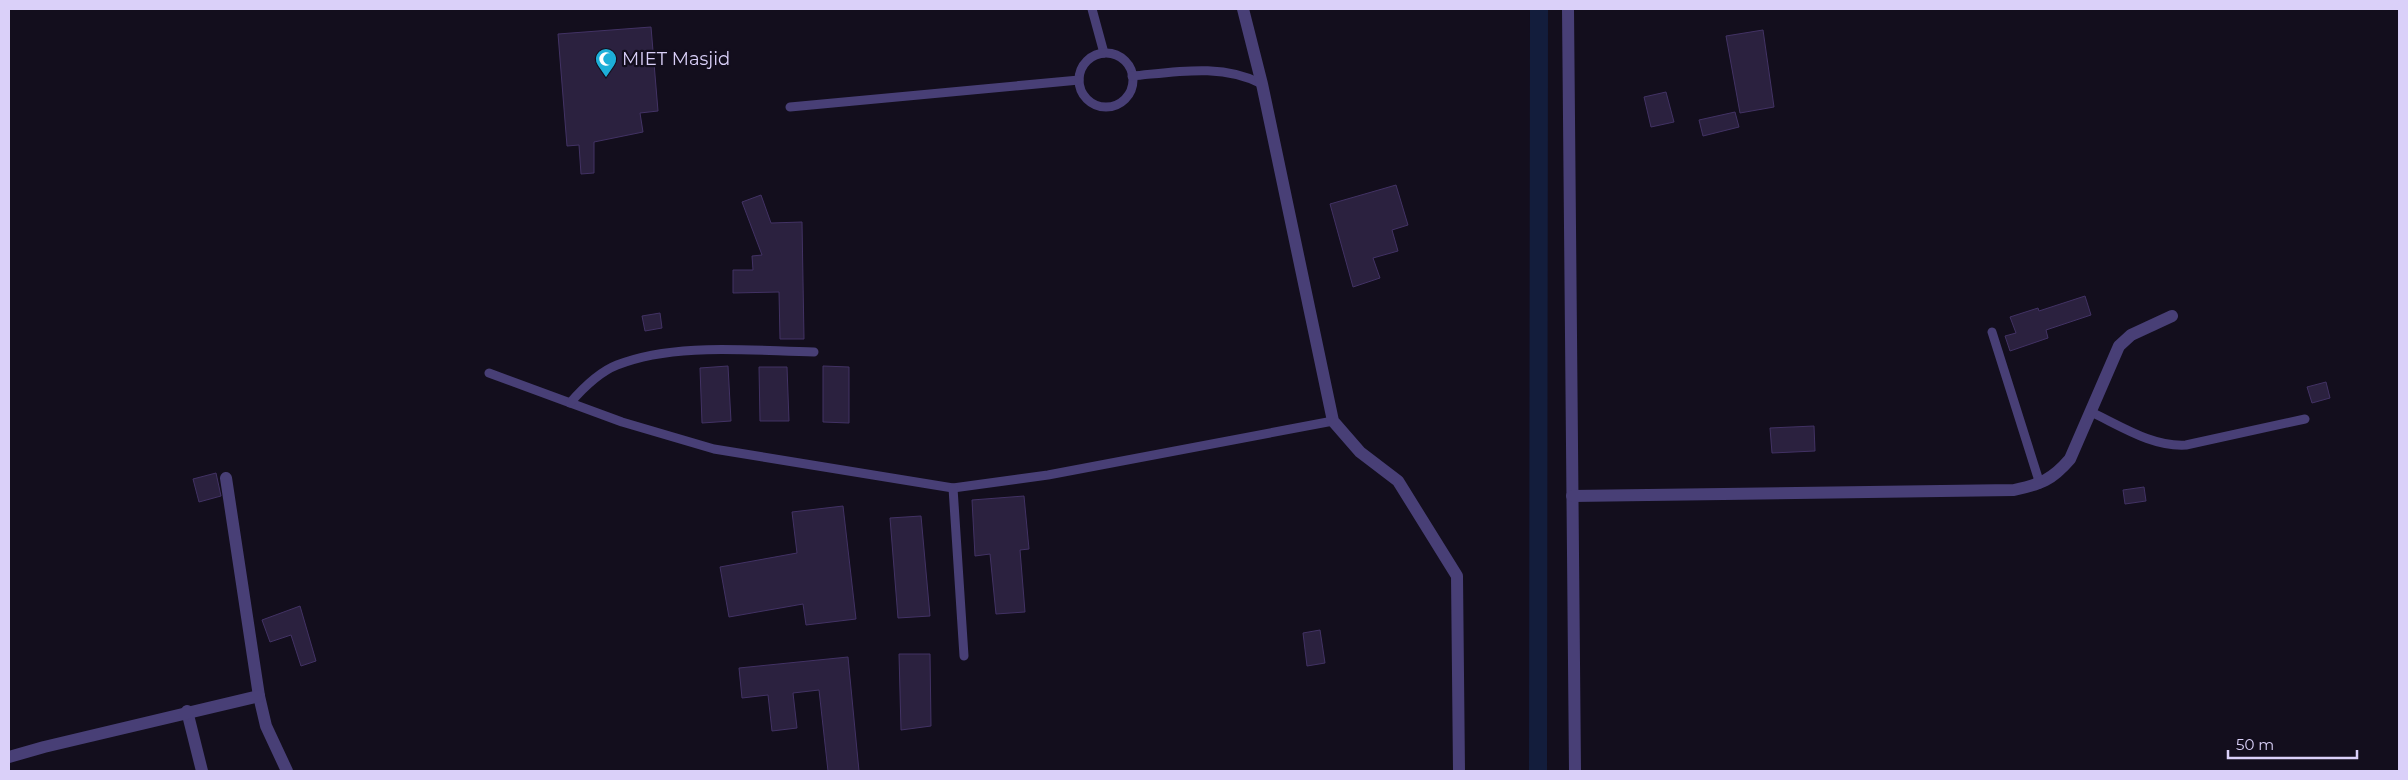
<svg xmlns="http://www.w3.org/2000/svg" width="2408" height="780" font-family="Montserrat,sans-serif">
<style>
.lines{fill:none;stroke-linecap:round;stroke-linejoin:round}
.canal{stroke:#131d3c;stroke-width:18}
.building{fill:#2b213f;stroke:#423264}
.service{stroke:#483f76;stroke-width:9}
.minor{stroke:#483f76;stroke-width:12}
.labels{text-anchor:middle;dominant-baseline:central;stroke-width:4.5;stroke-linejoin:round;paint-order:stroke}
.poi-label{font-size:18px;fill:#dad0f9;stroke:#130e1d;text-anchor:start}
</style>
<rect width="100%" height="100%" fill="#130e1d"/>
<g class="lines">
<path class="canal" d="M1538,771L1539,9"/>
</g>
<g class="building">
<path d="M651,27L658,111L640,113L643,132L594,142V173L581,174L579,145L567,146L558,34Z"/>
<path d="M1763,30L1774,107L1740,113L1726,36Z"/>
<path d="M1666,92L1674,122L1651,127L1644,97Z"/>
<path d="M1735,112L1739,127L1703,136L1699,120Z"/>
<path d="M1396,185L1408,225L1392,230L1398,251L1373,258L1380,278L1353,287L1330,204Z"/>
<path d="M761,195L771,223L802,222L804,339H780L779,292L733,293V270H753L752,256L762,255L742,202Z"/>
<path d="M2085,296L2091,315L2046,330L2048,338L2010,351L2005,336L2016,333L2010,317L2038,308L2039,311Z"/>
<path d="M660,313L662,328L645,331L642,316Z"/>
<path d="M728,366L731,421L702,423L700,368Z"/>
<path d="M823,366L849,367V423L823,422Z"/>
<path d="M759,367H787L789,421H760Z"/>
<path d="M2326,382L2330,398L2312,403L2307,387Z"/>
<path d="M1814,426L1815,451L1772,453L1770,428Z"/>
<path d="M216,473L221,496L199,502L193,479Z"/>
<path d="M2144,487L2146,501L2125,504L2123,490Z"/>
<path d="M1024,496L1029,549L1020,550L1025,612L996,614L990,554L975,556L972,500Z"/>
<path d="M843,506L856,619L806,625L803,604L729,617L720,567L797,553L792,512Z"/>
<path d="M921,516L930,616L898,618L890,518Z"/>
<path d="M300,606L316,661L301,666L291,635L270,642L262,620Z"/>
<path d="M1320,630L1325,663L1307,666L1303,633Z"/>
<path d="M899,654H930L931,726L901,730Z"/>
<path d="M848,657L859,771H828L819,690L793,693L797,728L772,731L768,695L742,698L739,668Z"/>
</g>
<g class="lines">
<g class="service">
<path d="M1092,9L1104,53"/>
<circle cx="1106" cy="80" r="27"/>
<path d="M1132,76C1176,72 1222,63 1262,84"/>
<path d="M790,107L1079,80"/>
<path d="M1992,332L2040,484"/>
<path d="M489,373L622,422L714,449L953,488L1048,475L1333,421"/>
<path d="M570,403C583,388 599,372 617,365C675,342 753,351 814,352"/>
<path d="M2091,412C2121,426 2152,447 2186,445L2305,419"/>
<path d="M953,488L964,656"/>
</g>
<g class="minor">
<path d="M1243,9L1262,84L1333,421L1360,452L1398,481L1457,576L1459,771"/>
<path d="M1568,9L1575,771"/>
<path d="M226,478L259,696L266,726L287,771"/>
<path d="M1572,496L2014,490C2041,484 2052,480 2070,459L2119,346L2131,335L2172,316"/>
<path d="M187,711L202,771"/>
<path d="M9,757L44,747L259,696"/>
</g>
</g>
<defs>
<g id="mosque-pin" transform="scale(1.125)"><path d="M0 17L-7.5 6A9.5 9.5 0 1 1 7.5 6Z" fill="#1dafd8" stroke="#130e1d"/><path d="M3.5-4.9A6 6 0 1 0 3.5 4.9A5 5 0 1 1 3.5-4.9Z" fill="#fff"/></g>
</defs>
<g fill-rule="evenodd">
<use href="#mosque-pin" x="606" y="59"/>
</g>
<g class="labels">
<g class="poi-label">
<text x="622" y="59">MIET Masjid</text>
</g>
</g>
<rect width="2408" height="780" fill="none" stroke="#dad0f9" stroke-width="20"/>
<path d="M2228 750v8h129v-8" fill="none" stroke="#dad0f9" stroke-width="2.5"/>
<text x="2236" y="750" font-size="15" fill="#dad0f9" stroke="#130e1d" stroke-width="4" paint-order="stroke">50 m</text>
</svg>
